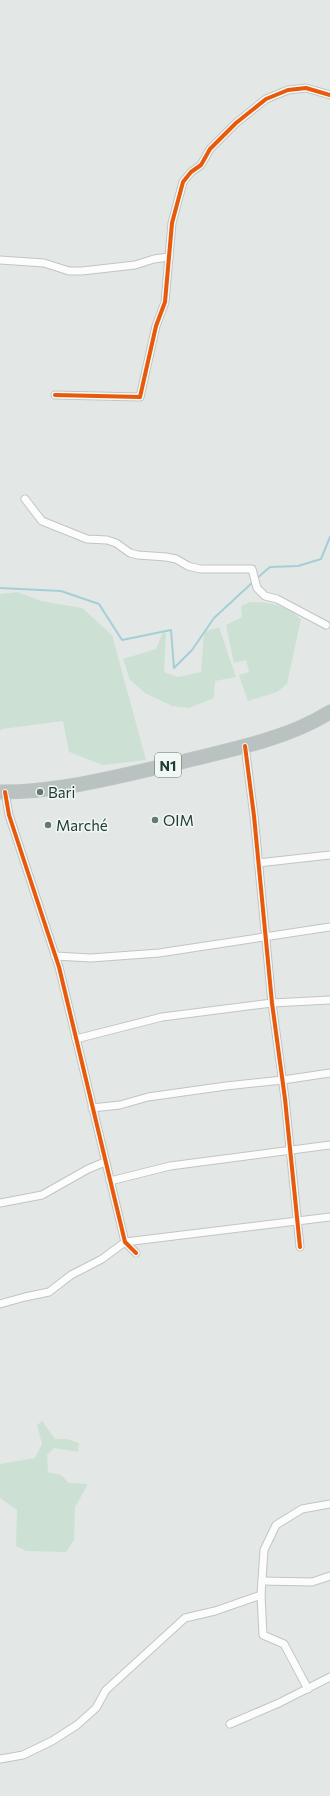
<svg xmlns="http://www.w3.org/2000/svg" width="330" height="1796" font-family="Commissioner,sans-serif">
<style>
.green{fill:#cce1d3}
.lines{fill:none;stroke-linecap:round;stroke-linejoin:round}
.stream{stroke:#a4cfd7;stroke-width:2}
.street-casing{stroke:#c0c5c3;stroke-width:9}
.highway-casing{stroke:#bcc5c2;stroke-width:15}
.street{stroke:#fbfcfb;stroke-width:7}
.highway{stroke:#b9c2c0;stroke-width:13}
.cycleway-casing{stroke:#f1f8f4;stroke-width:6}
.cycleway{stroke:#e8590c;stroke-width:4}
.poi-dot{fill:#657873;stroke:#f1f8f4;stroke-width:1.5}
.labels{text-anchor:middle;dominant-baseline:central;stroke-width:3;stroke-linejoin:round;paint-order:stroke}
.shield{fill:#f1f8f4;stroke:#5f746e;stroke-width:1}
.shield-label{font-size:14px;font-weight:bold;fill:#213b35}
.poi-label{font-size:15px;fill:#213b35;stroke:#f1f8f4;text-anchor:start}
</style>
<rect width="100%" height="100%" fill="#e3e8e6"/>
<g class="green">
<path d="M18,592L41,601L82,608L112,635L146,760L103,765L69,752L63,721L2,729L0,731V594Z"/>
<path d="M250,602C270,602 285,605 301,619L287,684L277,692L248,701L239,675L249,672L246,660L234,663L226,625L242,617L241,606Z"/>
<path d="M219,627L236,677L215,681L214,698L189,708L172,706L145,693L130,680L123,659L156,649L163,632L166,633L164,672L178,677L201,672L204,632Z"/>
<path d="M42,1421L55,1439H67L79,1443L78,1452L54,1448L47,1455L48,1472L61,1475L69,1483L88,1484L75,1507L74,1540L66,1552L26,1551L16,1546L17,1510L0,1498V1464L35,1458L42,1444L37,1425Z"/>
</g>
<g class="lines">
<g class="stream">
<path d="M256,579L270,567L298,566L321,559L330,537"/>
<path d="M0,588L61,591L99,604L122,640L171,630L174,668L192,650L214,618L253,582"/>
</g>
<g class="street-casing">
<g id="street">
<path d="M0,260L44,263L69,271H82L135,265L154,259L169,257"/>
<path d="M55,395L140,397L156,326L165,302L172,223L183,182L191,172L201,165L210,149L236,123L266,99L288,90L306,88L330,95"/>
<path d="M25,499L42,521L87,539L107,540L116,543L130,553L138,555L166,557L176,559L188,566L200,569H252L257,588L265,596L277,599L326,625"/>
<path d="M245,746L254,816L272,1003L285,1099L300,1247"/>
<path d="M5,792L9,815L59,967L125,1242L136,1253"/>
<path d="M258,863L330,855"/>
<path d="M55,956L91,958L159,953L330,927"/>
<path d="M76,1039L162,1017L272,1003L330,1000"/>
<path d="M92,1108L120,1105L148,1097L226,1086L283,1080L330,1073"/>
<path d="M110,1181L170,1166L330,1145"/>
<path d="M0,1203L42,1195L88,1169L105,1162"/>
<path d="M0,1304L25,1297L49,1292L71,1275L102,1259L125,1242L330,1217"/>
<path d="M262,1581L312,1582L330,1576"/>
<path d="M308,1689L284,1644L263,1635L261,1595L264,1550L276,1525L302,1509L330,1504"/>
<path d="M230,1724L279,1703L330,1677"/>
<path d="M0,1759L23,1755L52,1741L77,1725L96,1708L106,1690L185,1618L215,1611L261,1595"/>
</g>
</g>
<g class="highway-casing">
<path id="highway" d="M0,792C63,792 124,775 185,761C233,749 287,739 330,712"/>
</g>
<use href="#street" class="street"/>
<use href="#highway" class="highway"/>
<g class="cycleway-casing">
<g id="cycleway">
<path d="M55,395L140,397L156,326L165,302L172,223L183,182L191,172L201,165L210,149L236,123L266,99L288,90L306,88L330,95"/>
<path d="M245,746L254,816L272,1003L285,1099L300,1247"/>
<path d="M5,792L9,815L59,967L125,1242L136,1253"/>
</g>
</g>
<use href="#cycleway" class="cycleway"/>
</g>
<g class="poi-dot">
<circle cx="40" cy="792" r="4"/>
<circle cx="155" cy="820" r="4"/>
<circle cx="48" cy="825" r="4"/>
</g>
<g class="labels">
<rect class="shield" x="155" y="753" width="26" height="24" rx="3"/>
<g class="shield-label">
<text x="168" y="765">N1</text>
</g>
<g class="poi-label">
<text x="48" y="792">Bari</text>
<text x="163" y="820">OIM</text>
<text x="56" y="825">Marché</text>
</g>
</g>
</svg>
